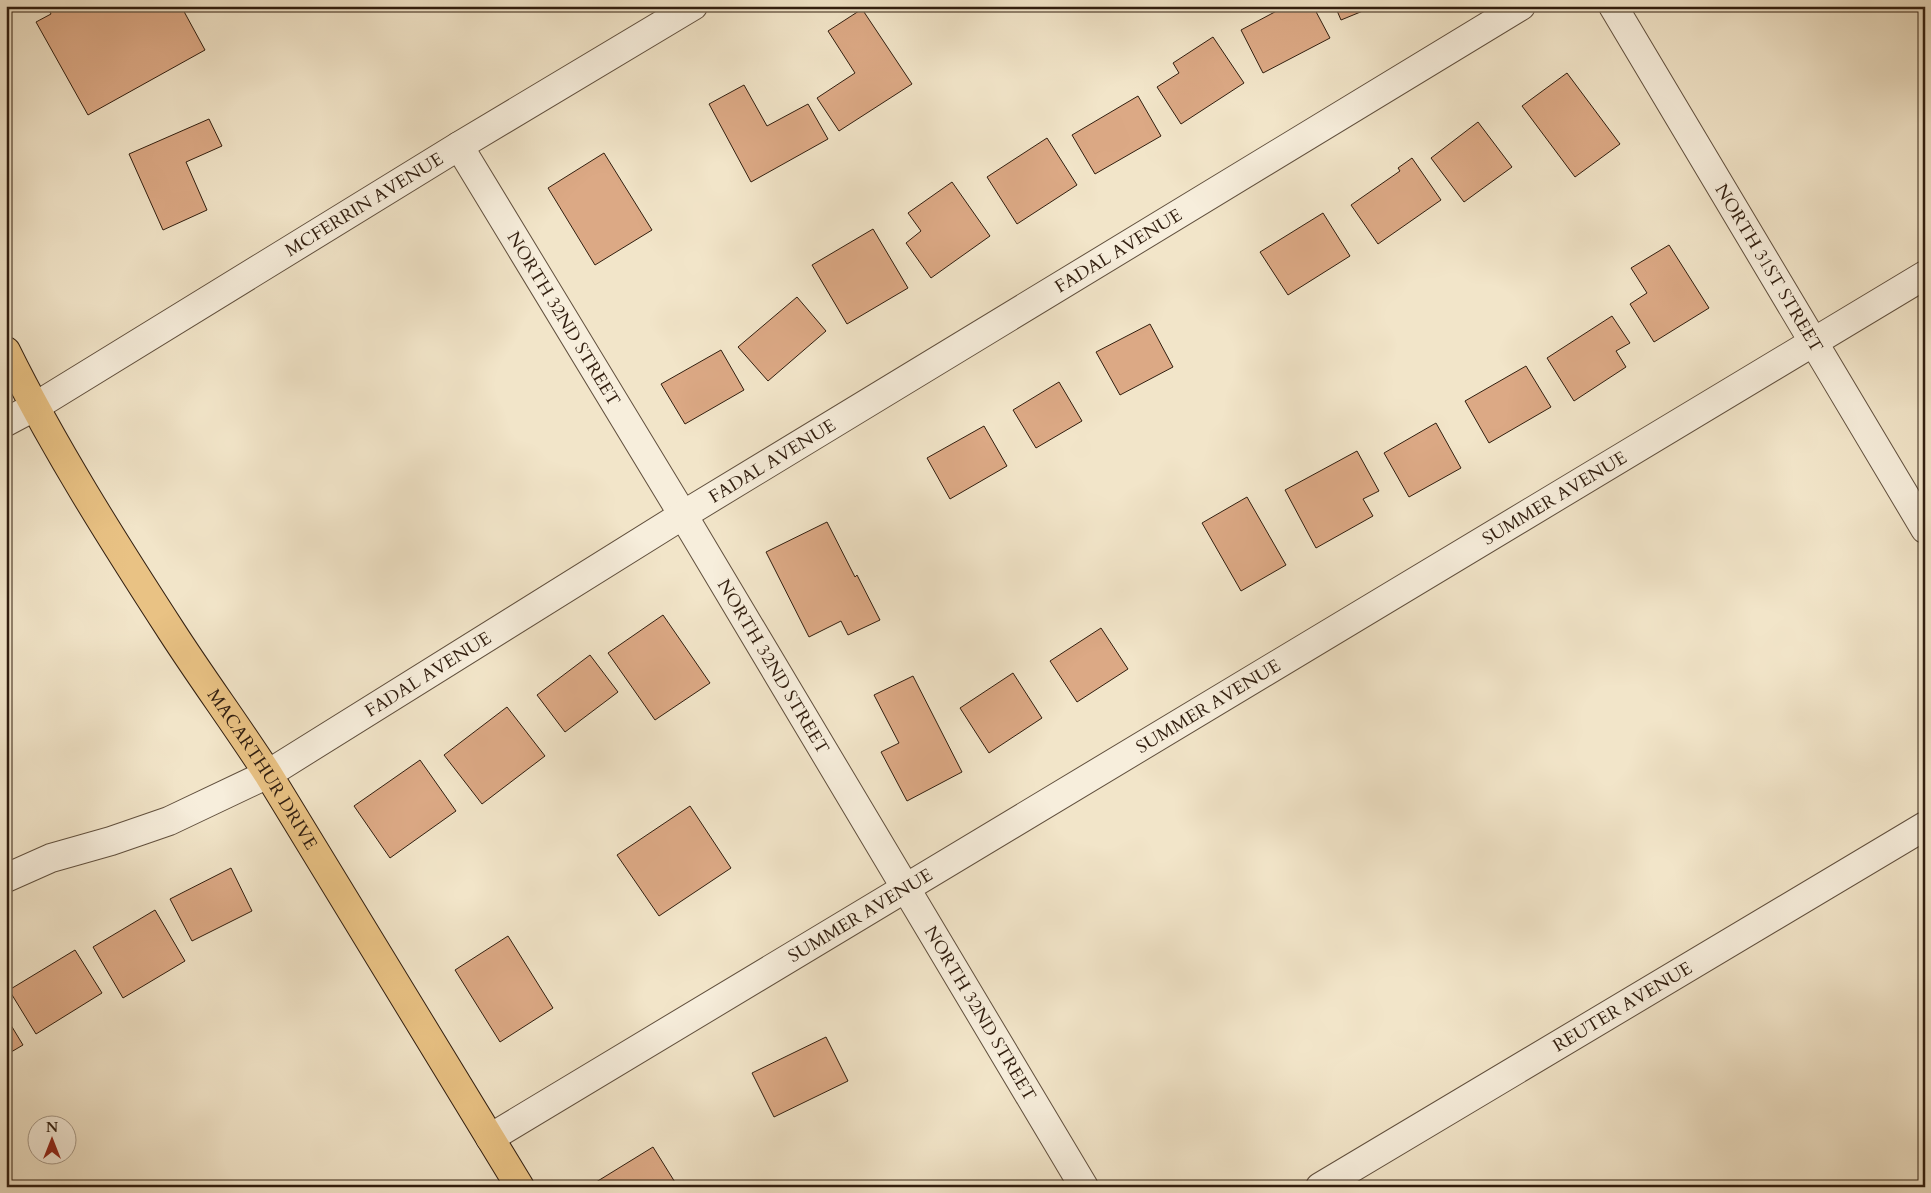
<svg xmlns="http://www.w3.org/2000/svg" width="1931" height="1193" font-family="Cardo,serif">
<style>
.building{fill:#dca985;stroke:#311e0f}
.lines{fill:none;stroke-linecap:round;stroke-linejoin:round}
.minor-casing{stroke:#61503e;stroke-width:30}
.major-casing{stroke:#311e0f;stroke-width:30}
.minor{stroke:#f7eedc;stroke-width:28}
.major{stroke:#e9c284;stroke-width:28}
.labels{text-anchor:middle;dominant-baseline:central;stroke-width:4;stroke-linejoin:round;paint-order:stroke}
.street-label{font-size:18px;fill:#311e0f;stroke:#f7eedc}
</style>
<rect width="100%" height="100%" fill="#f2e5c9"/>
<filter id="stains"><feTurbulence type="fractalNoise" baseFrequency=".004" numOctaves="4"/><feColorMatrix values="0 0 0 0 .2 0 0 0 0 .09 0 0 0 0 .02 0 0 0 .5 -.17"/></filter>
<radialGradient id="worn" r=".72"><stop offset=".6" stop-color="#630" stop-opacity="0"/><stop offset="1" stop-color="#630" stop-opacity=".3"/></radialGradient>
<g class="building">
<path d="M47,6H181L205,50L88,115L36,22L51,14Z"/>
<path d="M1286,6H1313L1330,38L1263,73L1241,30Z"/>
<path d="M1335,6H1375L1341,20Z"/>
<path d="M862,9L912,84L839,131L817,98L855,73L828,31Z"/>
<path d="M1213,37L1244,83L1181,124L1157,87L1179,73L1173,63Z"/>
<path d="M1567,73L1620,144L1575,177L1522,106Z"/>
<path d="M744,85L767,126L808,104L828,139L751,182L709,104Z"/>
<path d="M1138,96L1161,136L1095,174L1072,135Z"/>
<path d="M209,119L222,146L186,162L207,210L163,230L129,154Z"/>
<path d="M1478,122L1512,167L1464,202L1431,158Z"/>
<path d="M1047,138L1077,185L1017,224L987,177Z"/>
<path d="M604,153L652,230L595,265L548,188Z"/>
<path d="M1412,158L1441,200L1378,244L1351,205L1400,171L1398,168Z"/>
<path d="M952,182L990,236L931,278L906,243L921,231L908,213Z"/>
<path d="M1323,213L1350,256L1288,295L1260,252Z"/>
<path d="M873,229L908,288L847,324L812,265Z"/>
<path d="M1669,245L1709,308L1654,342L1630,304L1647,293L1631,268Z"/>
<path d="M797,297L826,331L768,381L738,347Z"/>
<path d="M1612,316L1630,343L1616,351L1626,367L1574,401L1547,358Z"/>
<path d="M1150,324L1173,367L1120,395L1096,352Z"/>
<path d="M721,350L744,390L685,424L661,384Z"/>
<path d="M1526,366L1551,407L1489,443L1465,401Z"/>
<path d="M1059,382L1082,421L1036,448L1013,410Z"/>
<path d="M1436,423L1461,468L1409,497L1384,453Z"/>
<path d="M984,426L1007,466L950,499L927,458Z"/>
<path d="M1357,451L1379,491L1363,499L1373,516L1316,548L1285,490Z"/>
<path d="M1247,497L1286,565L1241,591L1202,523Z"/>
<path d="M827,522L855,577L857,575L880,620L848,635L841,621L809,637L766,552Z"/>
<path d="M663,615L710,683L655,720L608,653Z"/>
<path d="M1101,628L1128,669L1077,702L1050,661Z"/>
<path d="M590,655L618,692L565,732L537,695Z"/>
<path d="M1013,673L1042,718L989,753L960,708Z"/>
<path d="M913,676L962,772L907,801L881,752L899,743L874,695Z"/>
<path d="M507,707L545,756L482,804L444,755Z"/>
<path d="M420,760L456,811L390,858L354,806Z"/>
<path d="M690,806L731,868L659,916L617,855Z"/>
<path d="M231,868L252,911L192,941L170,899Z"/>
<path d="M155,910L185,961L123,998L93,947Z"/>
<path d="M508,936L553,1008L500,1042L455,970Z"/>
<path d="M75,950L102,993L36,1034L9,990Z"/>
<path d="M6,1017L23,1045L6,1055Z"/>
<path d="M826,1037L848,1081L774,1117L752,1073Z"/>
<path d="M653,1147L678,1187H588Z"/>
</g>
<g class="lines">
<g class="minor-casing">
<g id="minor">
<path id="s1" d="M1613,6L1925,529"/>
<path id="s2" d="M459,146L683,515L1084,1187"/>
<path id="s3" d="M6,422L36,406L459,146L693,6"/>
<path id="s4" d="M6,878L51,858L111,841L169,821L268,774L683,515L1521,6"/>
<path id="s5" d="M490,1138L1925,275"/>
<path id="s6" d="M1320,1187L1925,826"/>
</g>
</g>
<g class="major-casing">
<g id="major">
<path id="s7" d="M6,351C54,448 113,541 172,632C203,680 237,726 268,774L520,1187"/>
</g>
</g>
<use href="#minor" class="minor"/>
<use href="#major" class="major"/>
</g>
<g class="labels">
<g class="street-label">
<text stroke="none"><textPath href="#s3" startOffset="419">MCFERRIN AVENUE</textPath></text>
<text stroke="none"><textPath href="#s4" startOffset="1281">FADAL AVENUE</textPath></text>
<text stroke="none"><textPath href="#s1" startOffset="305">NORTH 31ST STREET</textPath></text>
<text stroke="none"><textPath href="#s2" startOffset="202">NORTH 32ND STREET</textPath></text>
<text stroke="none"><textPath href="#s4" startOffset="876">FADAL AVENUE</textPath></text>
<text stroke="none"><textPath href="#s5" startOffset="1242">SUMMER AVENUE</textPath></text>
<text stroke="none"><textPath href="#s2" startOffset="608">NORTH 32ND STREET</textPath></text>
<text stroke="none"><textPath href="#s4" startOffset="471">FADAL AVENUE</textPath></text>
<text stroke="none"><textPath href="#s5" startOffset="838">SUMMER AVENUE</textPath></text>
<text stroke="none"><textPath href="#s7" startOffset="491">MACARTHUR DRIVE</textPath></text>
<text stroke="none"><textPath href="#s5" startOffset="432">SUMMER AVENUE</textPath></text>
<text stroke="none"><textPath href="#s6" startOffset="352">REUTER AVENUE</textPath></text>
<text stroke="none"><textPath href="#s2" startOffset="1012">NORTH 32ND STREET</textPath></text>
</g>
</g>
<rect width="1931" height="1193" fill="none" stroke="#f2e5c9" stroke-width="25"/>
<rect x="8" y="8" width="1916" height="1178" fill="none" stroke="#311e0f" stroke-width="2.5"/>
<rect x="12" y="12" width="1906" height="1168" fill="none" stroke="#311e0f"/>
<g transform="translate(52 1140)"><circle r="24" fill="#f7eedc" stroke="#a89b8a"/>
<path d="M0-4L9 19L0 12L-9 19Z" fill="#8f2418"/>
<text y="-8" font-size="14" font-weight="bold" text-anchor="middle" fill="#311e0f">N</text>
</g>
<rect width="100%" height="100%" filter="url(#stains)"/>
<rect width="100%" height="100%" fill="url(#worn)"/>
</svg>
